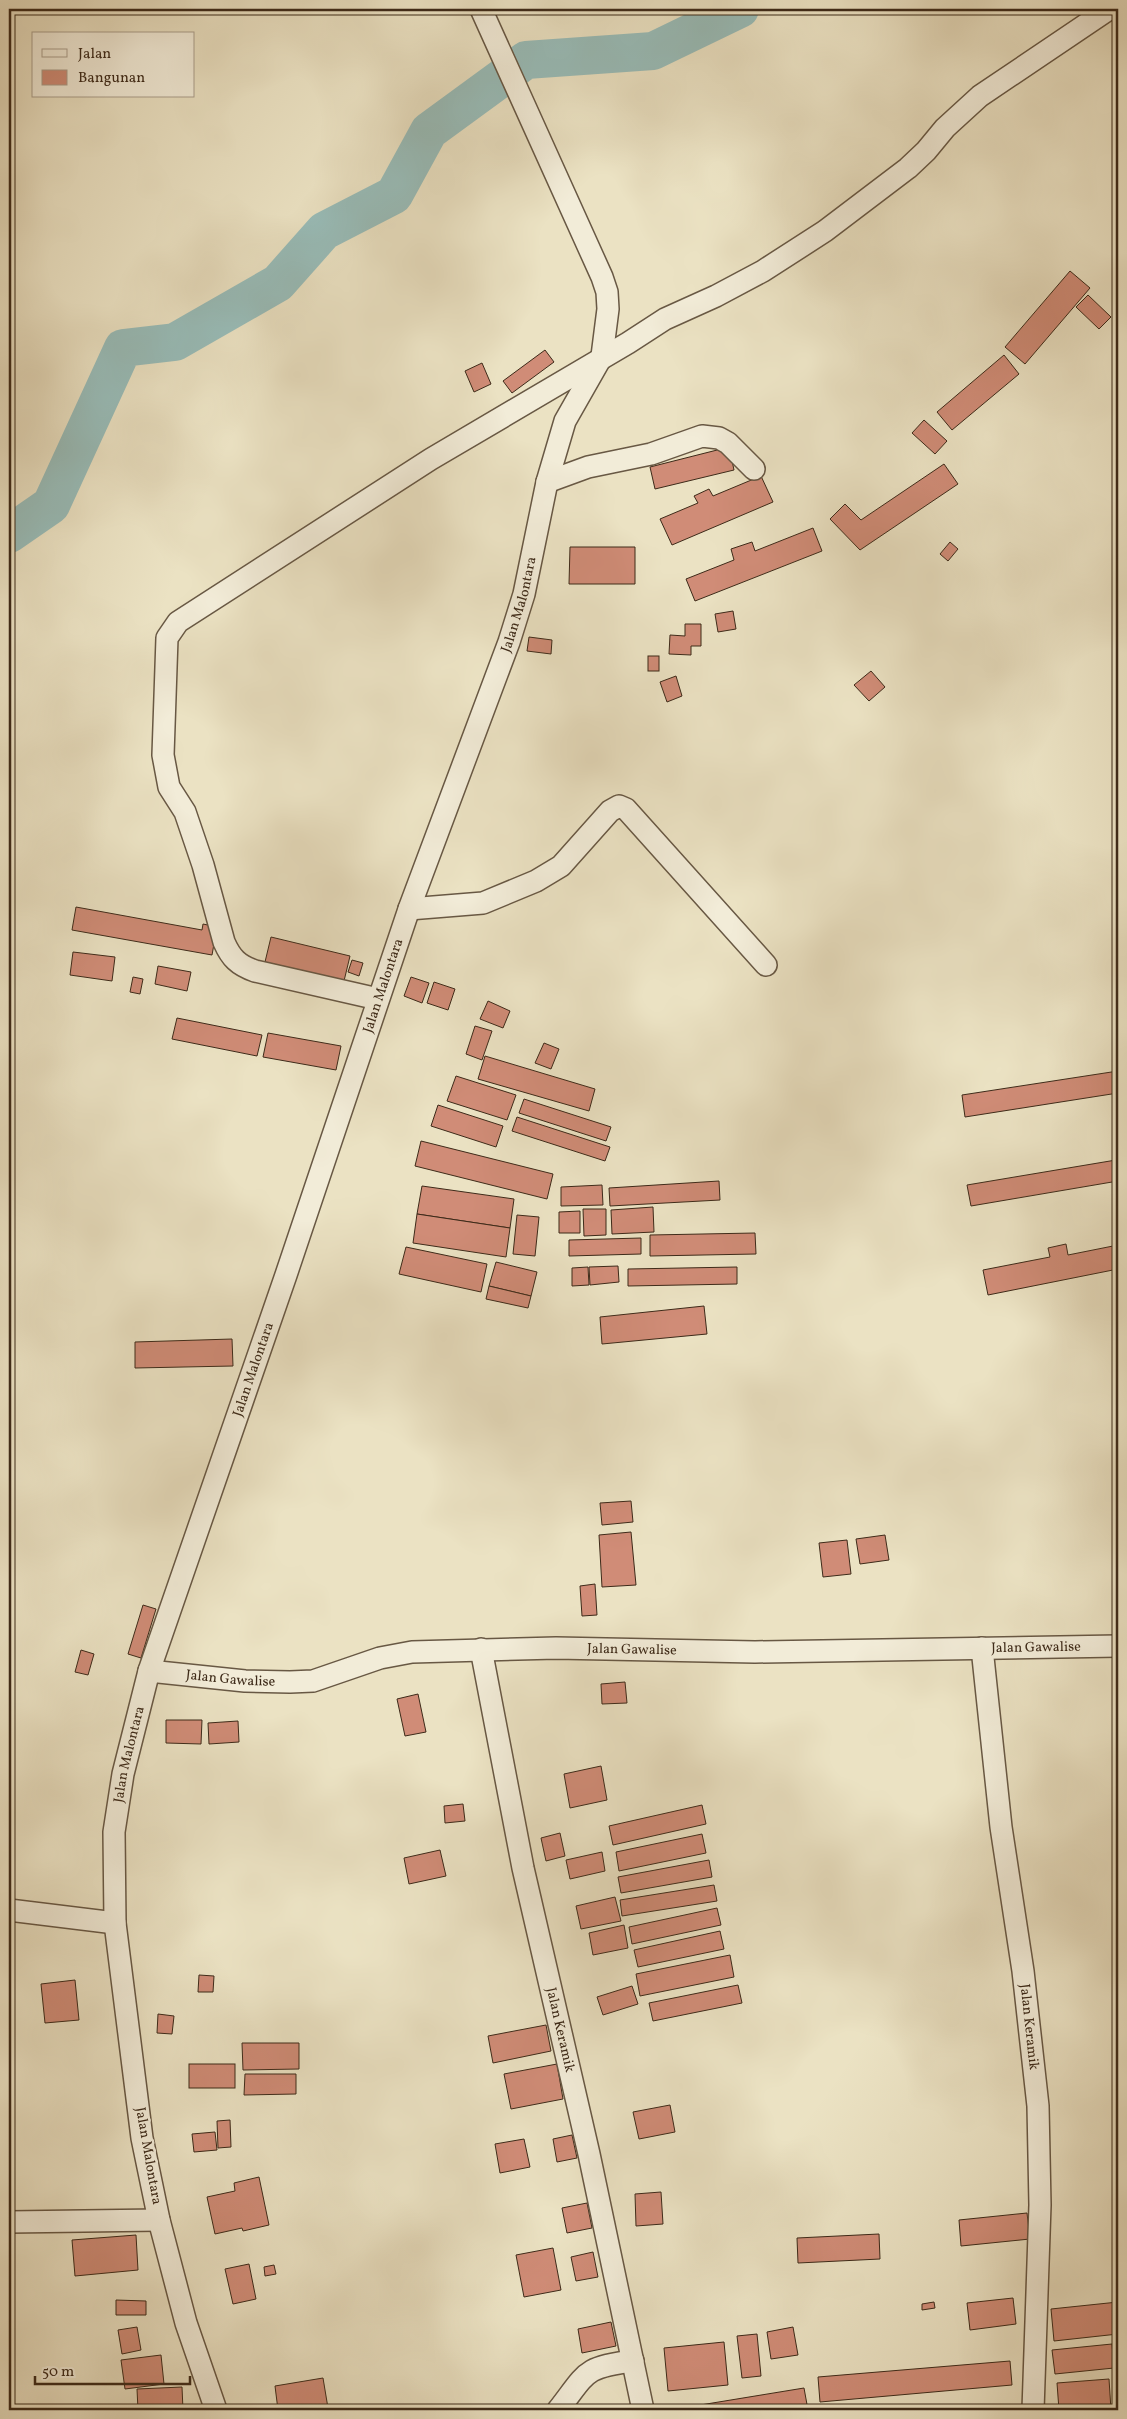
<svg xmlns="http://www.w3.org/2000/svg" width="1127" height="2419" font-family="Vollkorn,serif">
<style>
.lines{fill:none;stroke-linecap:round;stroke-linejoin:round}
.river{stroke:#99bdb9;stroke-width:38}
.building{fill:#d08c77;stroke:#3d2a19}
.minor-casing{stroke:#685844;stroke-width:24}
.minor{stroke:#f2ecd8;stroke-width:21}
.labels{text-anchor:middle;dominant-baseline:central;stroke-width:5;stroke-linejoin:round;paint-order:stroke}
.street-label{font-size:14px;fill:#3d2a19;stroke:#f2ecd8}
</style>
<rect width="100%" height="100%" fill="#ebe2c3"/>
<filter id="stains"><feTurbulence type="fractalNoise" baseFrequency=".004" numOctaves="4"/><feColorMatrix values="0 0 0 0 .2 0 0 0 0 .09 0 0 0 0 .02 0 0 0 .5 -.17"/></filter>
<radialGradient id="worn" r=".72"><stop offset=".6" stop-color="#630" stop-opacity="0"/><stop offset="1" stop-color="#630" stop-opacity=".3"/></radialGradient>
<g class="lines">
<path class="river" d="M9,534L51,505L123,348L175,342L278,283L324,231L394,195L429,131L526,60L653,51L740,9"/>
</g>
<g class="building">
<path d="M1070,271L1090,288L1025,364L1005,347Z"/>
<path d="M1088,295L1111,317L1099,329L1076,307Z"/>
<path d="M545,350L554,362L512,393L503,381Z"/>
<path d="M1004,355L1019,374L952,430L937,412Z"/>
<path d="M482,363L491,384L474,392L465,371Z"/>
<path d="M924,420L947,441L935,454L912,433Z"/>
<path d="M729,447L734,470L655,489L650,467Z"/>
<path d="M944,464L958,484L860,550L830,519L845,504L861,520Z"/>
<path d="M761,476L773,502L672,545L660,519L698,503L694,496L709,489L713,496Z"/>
<path d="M813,528L822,551L695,601L686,579L734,560L731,549L752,542L755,551Z"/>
<path d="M950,542L958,549L948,561L940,554Z"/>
<path d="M570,547H635V584H569Z"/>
<path d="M733,611L736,629L718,632L715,614Z"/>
<path d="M685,624H701V646H691V655L669,654L670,635L685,636Z"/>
<path d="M529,637L552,640L551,654L527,651Z"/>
<rect x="648" y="656" width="11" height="15"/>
<path d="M871,671L885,687L869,701L854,685Z"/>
<path d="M676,676L682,696L667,702L660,682Z"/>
<path d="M76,907L202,930L203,924L217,927L212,955L72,930Z"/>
<path d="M271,937L350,956L344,981L265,962Z"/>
<path d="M73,952L115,957L112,981L70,975Z"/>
<path d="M352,960L363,963L359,976L348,972Z"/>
<path d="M158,966L191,972L187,991L155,984Z"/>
<path d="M133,977L143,979L140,994L130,992Z"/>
<path d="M411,977L429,983L422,1003L404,996Z"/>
<path d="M434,982L455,989L448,1010L427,1003Z"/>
<path d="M488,1001L510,1011L503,1028L480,1019Z"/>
<path d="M177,1018L262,1035L257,1056L172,1039Z"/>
<path d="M475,1026L492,1031L482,1060L466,1054Z"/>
<path d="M268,1033L341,1046L336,1070L263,1057Z"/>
<path d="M544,1043L559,1049L551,1069L535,1063Z"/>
<path d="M485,1056L595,1089L589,1111L478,1079Z"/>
<path d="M1118,1071V1093L965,1117L962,1095Z"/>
<path d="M456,1076L516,1095L507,1120L447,1101Z"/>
<path d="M524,1099L611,1127L606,1141L519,1113Z"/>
<path d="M438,1105L503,1126L496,1147L431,1126Z"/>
<path d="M517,1117L610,1147L605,1161L512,1131Z"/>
<path d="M421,1141L553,1174L547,1199L415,1166Z"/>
<path d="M1116,1160L1118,1181L971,1206L967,1185Z"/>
<path d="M719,1181L720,1200L610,1206L609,1188Z"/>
<path d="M602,1185L603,1205L561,1206V1187Z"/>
<path d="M422,1186L514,1199L510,1228L417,1214Z"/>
<path d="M653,1207L654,1232L612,1234L611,1210Z"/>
<path d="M583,1209H606V1235L584,1236Z"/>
<path d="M580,1211V1233H559V1212Z"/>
<path d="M417,1214L510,1228L506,1257L413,1243Z"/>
<path d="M517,1215L539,1217L535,1256L513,1254Z"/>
<path d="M755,1233L756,1254L650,1256V1235Z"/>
<path d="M641,1238V1254L569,1256V1240Z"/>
<path d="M1066,1244L1068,1255L1118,1245V1269L988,1295L983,1270L1050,1257L1048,1248Z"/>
<path d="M406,1247L487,1264L481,1292L399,1274Z"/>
<path d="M496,1262L537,1272L531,1296L489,1286Z"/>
<path d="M618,1266L619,1282L590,1285L589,1267Z"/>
<path d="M588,1267L589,1285L572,1286V1268Z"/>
<path d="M737,1267V1284L628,1286V1269Z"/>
<path d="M489,1286L531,1296L528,1308L486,1299Z"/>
<path d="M704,1306L707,1334L602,1344L600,1317Z"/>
<path d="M232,1339L233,1366L135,1368V1342Z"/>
<path d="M631,1501L633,1522L602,1525L600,1503Z"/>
<path d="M631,1532L636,1585L602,1587L599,1535Z"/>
<path d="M885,1535L889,1560L860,1564L856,1539Z"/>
<path d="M847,1540L851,1574L823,1577L819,1543Z"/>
<path d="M595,1584L597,1615L582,1616L580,1586Z"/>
<path d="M143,1605L156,1609L141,1658L128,1654Z"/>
<path d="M81,1650L94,1654L88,1675L75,1672Z"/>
<path d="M625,1682L627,1703L602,1704L601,1684Z"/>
<path d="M418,1694L426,1732L405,1736L397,1699Z"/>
<path d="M166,1720H202L201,1744L166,1743Z"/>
<path d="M238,1721L239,1742L209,1744L208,1723Z"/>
<path d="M601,1766L607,1800L570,1808L564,1774Z"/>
<path d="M463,1804L465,1821L445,1823L444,1806Z"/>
<path d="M702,1805L706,1824L613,1845L609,1826Z"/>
<path d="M560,1833L565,1856L546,1861L541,1838Z"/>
<path d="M702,1834L706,1853L619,1871L616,1852Z"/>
<path d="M440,1850L446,1876L409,1884L404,1858Z"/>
<path d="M602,1852L605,1871L570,1879L566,1860Z"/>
<path d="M709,1860L712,1877L621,1893L618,1877Z"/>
<path d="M714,1885L717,1901L622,1916L620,1900Z"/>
<path d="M615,1897L621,1921L581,1929L576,1906Z"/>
<path d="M717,1908L721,1925L632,1944L629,1927Z"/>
<path d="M624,1925L628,1948L593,1955L589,1933Z"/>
<path d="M720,1931L724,1949L638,1967L634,1950Z"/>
<path d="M730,1955L734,1977L640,1996L636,1974Z"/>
<path d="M199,1975L214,1976L213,1992H198Z"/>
<path d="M75,1980L79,2020L45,2023L41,1984Z"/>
<path d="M738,1985L742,2003L653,2021L649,2003Z"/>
<path d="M632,1986L638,2004L603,2015L597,1997Z"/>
<path d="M158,2014L174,2016L172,2034L157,2033Z"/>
<path d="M546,2025L551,2051L493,2063L488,2036Z"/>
<path d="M242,2043H299V2069L243,2070Z"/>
<rect x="189" y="2064" width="46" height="24"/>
<path d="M557,2064L563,2099L511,2109L504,2074Z"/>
<path d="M245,2074H296V2094L244,2095Z"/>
<path d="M670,2105L675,2132L639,2139L633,2112Z"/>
<path d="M230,2120L231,2147L218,2148L217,2121Z"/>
<path d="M215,2132L217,2150L194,2152L192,2134Z"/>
<path d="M572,2135L577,2158L557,2162L553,2139Z"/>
<path d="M524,2139L530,2167L500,2173L495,2144Z"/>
<path d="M259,2177L269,2225L243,2231L242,2228L215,2234L207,2197L235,2191L234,2183Z"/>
<path d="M661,2192L663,2224L636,2226L635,2194Z"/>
<path d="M587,2203L592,2228L567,2233L562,2208Z"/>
<path d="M1027,2213L1030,2239L961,2246L959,2220Z"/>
<path d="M879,2234L880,2259L798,2263L797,2238Z"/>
<path d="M136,2235L138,2270L75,2276L72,2240Z"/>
<path d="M553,2248L561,2290L524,2297L516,2255Z"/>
<path d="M593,2252L598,2277L576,2281L571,2257Z"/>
<path d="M249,2264L256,2299L233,2304L225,2269Z"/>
<path d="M274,2265L276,2274L265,2276L264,2267Z"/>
<path d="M1013,2298L1016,2324L970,2330L967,2303Z"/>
<path d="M116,2300L146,2301V2315H116Z"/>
<path d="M934,2302L935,2308L922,2310V2304Z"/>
<path d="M1118,2302V2334L1054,2341L1051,2309Z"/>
<path d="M611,2322L616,2346L582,2353L578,2329Z"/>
<path d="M137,2327L141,2350L122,2354L118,2330Z"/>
<path d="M793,2327L798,2355L771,2359L767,2332Z"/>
<path d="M757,2334L761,2376L742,2378L737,2336Z"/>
<path d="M724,2342L728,2385L668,2391L664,2348Z"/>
<path d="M1112,2344L1114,2368L1055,2374L1052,2350Z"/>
<path d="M161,2355L164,2384L125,2389L121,2360Z"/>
<path d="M1010,2361L1012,2385L820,2402L818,2377Z"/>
<path d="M323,2378L328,2408L278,2410L275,2386Z"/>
<path d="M1109,2379L1111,2410H1059L1057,2383Z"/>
<path d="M182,2387L183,2410H138L137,2389Z"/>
<path d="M804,2388L808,2410H676V2409Z"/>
</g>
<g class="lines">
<g class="minor-casing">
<g id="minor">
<path d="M547,482L588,467L651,454L702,436L719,438L728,443L754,469"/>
<path d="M409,909L483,903L536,881L561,866L610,811L619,806L626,809L766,965"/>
<path d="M378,999L255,971C238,965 231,958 224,942L203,865L185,812L169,787L163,755L167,638L178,622L431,459L628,343L665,319L716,296L763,271L825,231L908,168L926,151L945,128L980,96L1109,9"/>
<path id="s1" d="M982,1648L1001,1827L1023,1971L1038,2106L1040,2205L1033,2410"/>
<path id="s2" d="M481,1649L523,1868L589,2154L643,2410"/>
<path id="s3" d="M149,1671L245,1681L290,1682L313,1681L380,1658L412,1652L556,1648L755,1652L1118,1646"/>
<path d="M9,1910L115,1923"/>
<path d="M9,2222L159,2220"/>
<path id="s4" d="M216,2410L186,2323L159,2220L142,2138L115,1923L114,1832L123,1774L149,1671L286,1275L409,909L509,642L524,594L547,482L565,421L602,356L608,309L607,292L602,277L481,9"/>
<path d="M558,2410C587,2373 583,2367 633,2361"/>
</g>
</g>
<use href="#minor" class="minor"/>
</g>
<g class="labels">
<g class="street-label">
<text stroke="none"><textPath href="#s4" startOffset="1884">Jalan Malontara</textPath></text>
<text stroke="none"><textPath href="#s4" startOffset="1479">Jalan Malontara</textPath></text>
<text stroke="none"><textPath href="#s4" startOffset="1074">Jalan Malontara</textPath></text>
<text stroke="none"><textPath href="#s3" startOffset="892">Jalan Gawalise</textPath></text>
<text stroke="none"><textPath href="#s3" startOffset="488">Jalan Gawalise</textPath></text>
<text stroke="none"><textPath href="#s3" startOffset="82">Jalan Gawalise</textPath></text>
<text stroke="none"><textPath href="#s4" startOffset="669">Jalan Malontara</textPath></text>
<text stroke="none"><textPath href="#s1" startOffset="382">Jalan Keramik</textPath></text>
<text stroke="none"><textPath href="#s2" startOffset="389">Jalan Keramik</textPath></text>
<text transform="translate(148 2156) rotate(80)">Jalan Malontara</text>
</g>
</g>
<rect width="1127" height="2419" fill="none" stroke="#ebe2c3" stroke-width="30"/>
<rect x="10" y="10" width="1107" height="2399" fill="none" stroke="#3d2a19" stroke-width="2.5"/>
<rect x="15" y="15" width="1097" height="2389" fill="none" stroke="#3d2a19"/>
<rect x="32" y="32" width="162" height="65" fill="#f2ecd8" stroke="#aa9e8c"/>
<rect x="42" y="49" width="25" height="8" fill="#f2ecd8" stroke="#aa9e8c"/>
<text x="78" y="58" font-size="15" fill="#3d2a19">Jalan</text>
<rect x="42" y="70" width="25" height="15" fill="#d08c77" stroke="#aa9e8c"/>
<text x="78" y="82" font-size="15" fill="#3d2a19">Bangunan</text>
<path d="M35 2376v8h155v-8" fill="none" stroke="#3d2a19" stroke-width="2.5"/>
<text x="42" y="2376" font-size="15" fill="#3d2a19" stroke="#f2ecd8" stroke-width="4" paint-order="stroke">50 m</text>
<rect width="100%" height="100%" filter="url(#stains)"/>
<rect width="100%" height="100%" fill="url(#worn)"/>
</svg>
